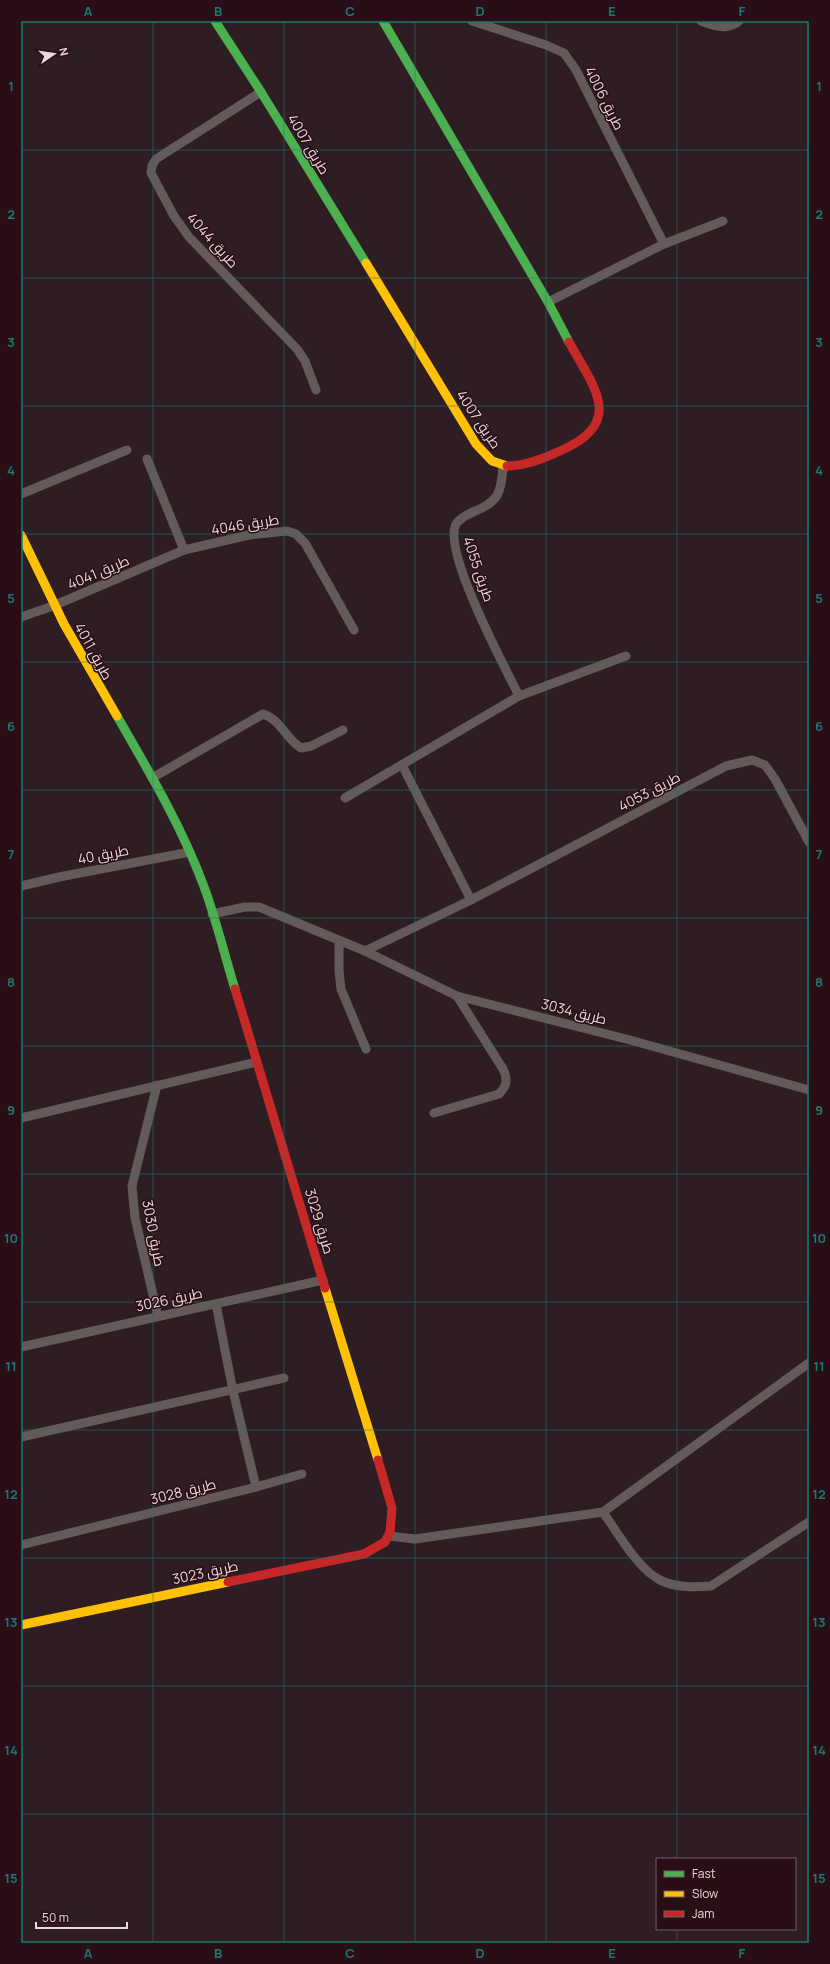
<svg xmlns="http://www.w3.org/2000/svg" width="830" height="1964" font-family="Manrope,Cairo,sans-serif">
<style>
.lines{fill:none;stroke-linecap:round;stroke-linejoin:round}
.street{stroke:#645a59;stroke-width:9}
.fast{stroke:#4caf50;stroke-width:9}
.slow{stroke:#ffc107;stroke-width:9}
.jam{stroke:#c62828;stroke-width:9}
.grid{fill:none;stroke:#1a7b73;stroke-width:1;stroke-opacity:0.55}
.labels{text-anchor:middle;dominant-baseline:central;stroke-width:3;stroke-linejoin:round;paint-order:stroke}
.street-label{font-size:14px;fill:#ecd7db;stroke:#290e16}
.neatline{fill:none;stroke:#1a7b73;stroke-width:1.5}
.grid-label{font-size:13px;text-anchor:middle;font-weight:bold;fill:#1a7b73}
</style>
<rect width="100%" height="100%" fill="#2e1d22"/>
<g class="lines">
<g class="street">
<path d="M472,21L546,45L564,53L576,70L664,244"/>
<path d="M701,21C714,26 728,31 739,21"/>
<path d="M261,92L156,159L152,166L151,173L174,216L189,237L297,349L305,361L316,390"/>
<path d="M548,302L664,244L723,221"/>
<path d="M147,459L184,550"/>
<path d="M503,466C501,493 499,502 473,512C466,515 460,518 456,524C442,551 505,667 519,696"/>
<path d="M21,494L127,450"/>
<path d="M21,617L53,606L184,550L249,535L287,531L296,534L305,543L354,630"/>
<path d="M402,765L471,900"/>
<path d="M152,778L263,714C281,720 286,739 301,748L311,746L343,730"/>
<path d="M345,798L519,696L626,656"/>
<path d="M21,886L59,877L190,852"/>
<path d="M212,914L245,907H259L365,951L457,996L630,1040L809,1090"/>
<path d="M339,941V971L341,989L366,1049"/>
<path d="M365,951L471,900L726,766L752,760L765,765L775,779L809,842"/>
<path d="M157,1085L132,1186L135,1218L158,1316"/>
<path d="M434,1113L499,1094C507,1086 508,1079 503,1069L457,996"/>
<path d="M21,1118L257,1062"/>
<path d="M21,1347L323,1280"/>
<path d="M21,1437L284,1378"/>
<path d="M256,1487L302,1474"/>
<path d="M603,1512C617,1532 639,1571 662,1581C678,1588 695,1587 711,1586L809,1522"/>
<path d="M389,1536L415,1539L603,1512L809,1363"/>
<path d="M21,1545L256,1487L233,1391L216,1304"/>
</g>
<g class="fast">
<path d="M215,21L261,92L366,263"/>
<path d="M383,21L548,302L569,342"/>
<path d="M117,716C148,770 181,825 203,884C216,918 224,954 235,989"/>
</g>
<g class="slow">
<path d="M366,263L476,444L492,461L507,466"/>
<path d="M21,535L64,624L117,716"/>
<path d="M325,1288L378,1460"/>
<path d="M21,1625L228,1582"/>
</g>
<g class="jam">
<path d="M507,466C526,466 545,458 562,450C626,422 593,386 569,342"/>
<path d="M235,989L325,1288"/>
<path d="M228,1582L364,1554L385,1542L390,1532L392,1508L378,1460"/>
</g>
</g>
<path class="grid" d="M153,21V1943M284,21V1943M415,21V1943M546,21V1943M677,21V1859M21,150H809M21,278H809M21,406H809M21,534H809M21,662H809M21,790H809M21,918H809M21,1046H809M21,1174H809M21,1302H809M21,1430H809M21,1558H809M21,1686H809M21,1814H809M677,1929V1943"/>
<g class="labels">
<g class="street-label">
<text transform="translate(605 98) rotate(63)">طريق 4006</text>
<text transform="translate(309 144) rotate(59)">طريق 4007</text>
<text transform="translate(213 240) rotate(48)">طريق 4044</text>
<text transform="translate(479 419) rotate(56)">طريق 4007</text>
<text transform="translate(245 524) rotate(-9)">طريق 4046</text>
<text transform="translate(479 569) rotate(71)">طريق 4055</text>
<text transform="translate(98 572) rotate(-23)">طريق 4041</text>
<text transform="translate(94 651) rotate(61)">طريق 4011</text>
<text transform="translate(649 791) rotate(-28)">طريق 4053</text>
<text transform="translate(103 854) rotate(-11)">طريق 40</text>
<text transform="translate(574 1011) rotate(14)">طريق 3034</text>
<text transform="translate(320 1221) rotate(73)">طريق 3029</text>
<text transform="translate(154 1233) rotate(79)">طريق 3030</text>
<text transform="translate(169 1299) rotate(-12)">طريق 3026</text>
<text transform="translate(183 1491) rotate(-14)">طريق 3028</text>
<text transform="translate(205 1572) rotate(-12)">طريق 3023</text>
</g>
</g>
<rect width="830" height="1964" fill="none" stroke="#290e16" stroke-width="44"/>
<rect x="656" y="1858" width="140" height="72" fill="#290e16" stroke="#775e65"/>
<rect x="664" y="1871" width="20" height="6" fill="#4caf50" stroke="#775e65"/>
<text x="692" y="1878" font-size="12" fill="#ecd7db">Fast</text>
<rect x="664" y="1891" width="20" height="6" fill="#ffc107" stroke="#775e65"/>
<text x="692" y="1898" font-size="12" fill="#ecd7db">Slow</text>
<rect x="664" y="1911" width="20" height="6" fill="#c62828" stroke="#775e65"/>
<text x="692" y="1918" font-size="12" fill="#ecd7db">Jam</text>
<g transform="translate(54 54) rotate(77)" stroke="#290e16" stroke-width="3" paint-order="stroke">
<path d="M0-3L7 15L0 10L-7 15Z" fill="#ecd7db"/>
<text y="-6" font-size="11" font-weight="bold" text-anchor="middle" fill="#ecd7db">N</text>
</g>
<path d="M36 1922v6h91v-6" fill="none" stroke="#ecd7db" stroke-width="2"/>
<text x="42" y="1922" font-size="12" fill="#ecd7db" stroke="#290e16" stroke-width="3" paint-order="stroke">50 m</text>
<rect x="22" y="22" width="786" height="1920" class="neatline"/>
<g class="grid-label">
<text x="88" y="16">A</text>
<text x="218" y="16">B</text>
<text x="350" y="16">C</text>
<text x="480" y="16">D</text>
<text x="612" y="16">E</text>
<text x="742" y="16">F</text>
<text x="11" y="91">1</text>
<text x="819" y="91">1</text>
<text x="11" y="219">2</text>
<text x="819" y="219">2</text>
<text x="11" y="347">3</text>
<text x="819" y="347">3</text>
<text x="11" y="475">4</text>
<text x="819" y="475">4</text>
<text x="11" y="603">5</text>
<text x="819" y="603">5</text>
<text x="11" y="731">6</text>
<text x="819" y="731">6</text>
<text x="11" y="859">7</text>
<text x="819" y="859">7</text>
<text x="11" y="987">8</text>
<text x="819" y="987">8</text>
<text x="11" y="1115">9</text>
<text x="819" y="1115">9</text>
<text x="11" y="1243">10</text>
<text x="819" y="1243">10</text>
<text x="11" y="1371">11</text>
<text x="819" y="1371">11</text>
<text x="11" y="1499">12</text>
<text x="819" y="1499">12</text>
<text x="11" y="1627">13</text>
<text x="819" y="1627">13</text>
<text x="11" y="1755">14</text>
<text x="819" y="1755">14</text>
<text x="11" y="1883">15</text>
<text x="819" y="1883">15</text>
<text x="88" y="1958">A</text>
<text x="218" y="1958">B</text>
<text x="350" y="1958">C</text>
<text x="480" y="1958">D</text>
<text x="612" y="1958">E</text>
<text x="742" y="1958">F</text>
</g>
</svg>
